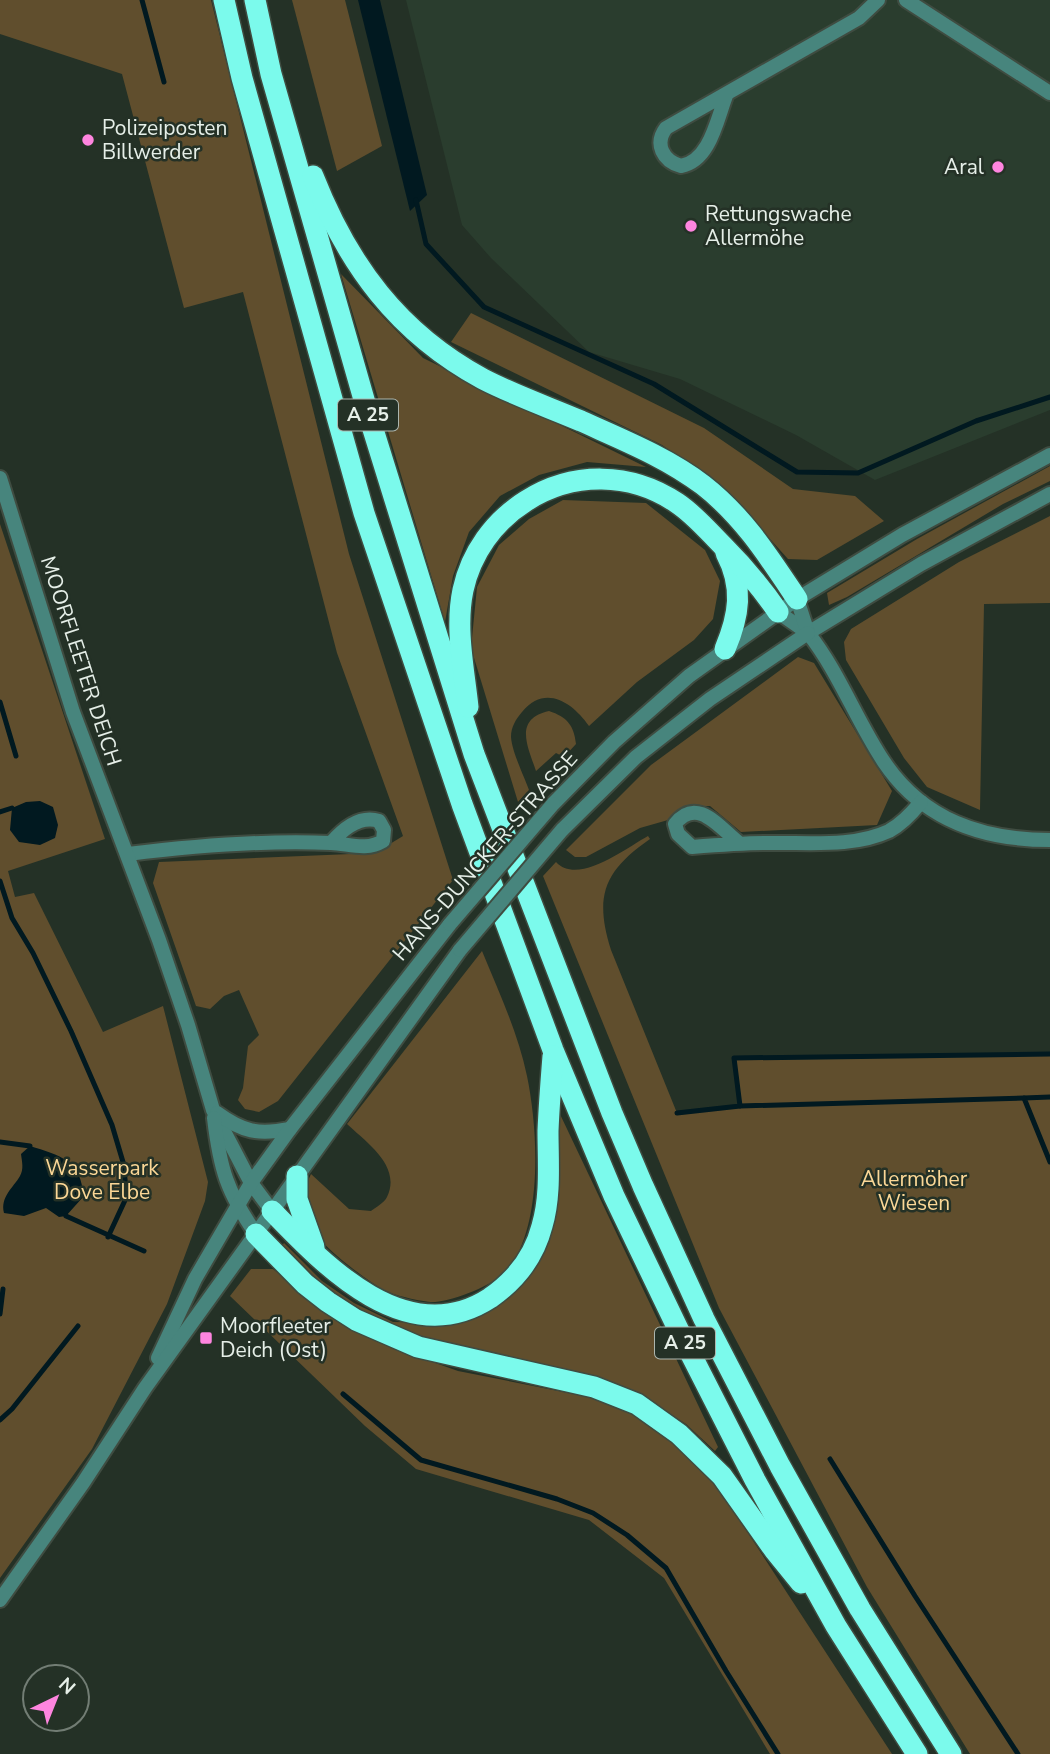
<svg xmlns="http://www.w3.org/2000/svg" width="1050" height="1754" font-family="'Nunito Sans',sans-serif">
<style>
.built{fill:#2a3d2e}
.green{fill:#604e2d}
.water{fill:#011920}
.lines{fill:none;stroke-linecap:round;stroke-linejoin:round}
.stream{stroke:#011920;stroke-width:5}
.minor-casing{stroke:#3f4c41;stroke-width:18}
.tertiary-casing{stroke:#3f4c41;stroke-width:18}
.motorway-casing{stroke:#3f4c41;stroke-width:24}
.minor{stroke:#47857d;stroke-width:14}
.tertiary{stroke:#47857d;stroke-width:14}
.motorway{stroke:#7bfaec;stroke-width:21}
.tertiary-bridge-casing{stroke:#3f4c41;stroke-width:18;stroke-linecap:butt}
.tertiary-bridge{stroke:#47857d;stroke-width:14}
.poi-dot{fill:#fe85df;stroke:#243126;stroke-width:2.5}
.labels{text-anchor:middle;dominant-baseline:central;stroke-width:5;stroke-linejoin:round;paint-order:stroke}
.shield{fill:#243126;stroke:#acb6ae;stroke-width:2}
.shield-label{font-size:19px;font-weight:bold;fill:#e6efe8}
.poi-label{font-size:21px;fill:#e6efe8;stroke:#243126;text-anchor:start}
.street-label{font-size:21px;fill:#e6efe8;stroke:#243126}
.park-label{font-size:21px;fill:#fbd796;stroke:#243126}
</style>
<rect width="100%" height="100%" fill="#243126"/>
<path class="built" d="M406,0H1050V410L875,480L796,435L680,379L589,352L491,258L462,225Z"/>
<g class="green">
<path d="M0,0H211L349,554L453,880L278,1101L259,1112L245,1109L238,1100L243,1088L248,1046L259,1035L239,990L224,996L210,1009L196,1006L153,883L159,862L375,853L403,836L337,653L243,292L184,308L122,74L0,34Z"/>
<path d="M292,0H345L382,146L337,171Z"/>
<path d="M341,274L423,358L646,467L587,462L539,475L500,496L469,532L453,576L445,622Z"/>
<path d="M471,313L704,428L793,489L855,496L884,521L817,560L788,559L725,489L662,445L451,342Z"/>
<path d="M1050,466V481L1003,504L847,597L829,605L827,593L917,539Z"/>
<path d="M563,500L646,503L705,550L720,581L713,619L694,640L637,682L589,726C572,702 545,684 522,712C516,719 511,727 511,737C512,752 524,776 529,790L518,802L471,648L477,587L499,545L529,519Z"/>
<path d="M1050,516V603L984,604L980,810L927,787L904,758L846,660L844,642L851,629L959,562Z"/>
<path d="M0,524L105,839L8,871L15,897L34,893L103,1032L163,1006L208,1182L205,1201L167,1304L92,1449L0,1578Z"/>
<path d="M798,657L814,663L892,791L877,825L741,832L710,806L682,807L668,820L640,828L586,857H575L566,850L651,765Z"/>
<path d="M549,711C567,717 574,725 576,744L564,757L556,753L536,771C528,747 513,719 549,711Z"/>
<path d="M648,836L650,839C604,871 594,896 611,950L677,1113L740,1106L734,1058L1050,1054V1754H970L867,1587L719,1308L543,876L556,862C578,886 626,848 648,836Z"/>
<path d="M482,951C499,992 518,1033 527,1076C538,1129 543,1221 510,1267C498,1284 456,1300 435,1302C426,1303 392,1295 384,1290C365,1280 312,1239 306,1220C300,1199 303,1192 311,1174L349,1209L371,1211C376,1207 384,1203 387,1197C402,1166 366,1142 347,1124Z"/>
<path d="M558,1110L718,1447L715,1451L686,1424L641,1396L584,1373L467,1350L392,1329L343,1303L323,1288L280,1248L284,1243L322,1281L354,1303L393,1322L452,1323L535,1266Z"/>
<path d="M251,1269H273L319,1307L393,1348L458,1371L614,1402L659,1429L703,1468L746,1530L892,1754H770L664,1578L589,1520L416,1469L365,1426L230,1296Z"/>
</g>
<g class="water">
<path d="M358,0H380L427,195L410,211Z"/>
<path d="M40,801L53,807L58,825L55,838L40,845L19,842L10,830L12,808L26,802Z"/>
<path d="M30,1146C59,1155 83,1161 83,1197L66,1216L59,1217L46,1208L24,1216L4,1213C0,1197 13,1188 20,1176C24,1169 22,1162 21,1154Z"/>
</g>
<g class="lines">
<g class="stream">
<path d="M142,0L164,82"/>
<path d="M416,200L426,244L484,307L654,384L797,472L858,473L976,421L1050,397"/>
<path d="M0,702L16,756"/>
<path d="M0,812L12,808"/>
<path d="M0,881L12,918L33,953L71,1031L112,1125L123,1162L127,1196L108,1237"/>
<path d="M1050,1097L1024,1098L1050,1162"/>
<path d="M740,1106L1024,1098"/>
<path d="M677,1113L740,1106L734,1058L1050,1054"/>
<path d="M0,1142L30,1146"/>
<path d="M66,1216L144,1251"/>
<path d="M0,1314L3,1289"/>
<path d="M343,1394L421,1460L557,1499L593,1513L627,1535L666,1568L726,1671L778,1754"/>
<path d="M0,1420L12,1409L78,1326"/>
<path d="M830,1459L915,1596L1018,1754"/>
</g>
<g class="minor-casing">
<g id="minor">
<path d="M906,0L1050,93"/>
<path d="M726,96C717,119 710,161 681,166C663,161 654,144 666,128L859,18L878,0"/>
<path d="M1050,494L921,564L808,633C839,672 856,720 884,762C923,820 982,840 1050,840"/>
<path d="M797,599L902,535L1050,455"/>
<path d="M739,843C719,827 697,796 675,824L678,834L692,847C717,845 742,843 767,843C806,842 853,848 889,831C902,824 912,813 921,802"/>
<path d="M128,854C193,846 265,840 331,843C350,844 366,851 383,841L384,830L379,821C360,815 343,829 331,843"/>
</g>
</g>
<g class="tertiary-casing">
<g id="tertiary">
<path d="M0,478L73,712L159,940L188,1025L213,1110L251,1183L272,1211"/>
<path d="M778,612L808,633"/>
<path d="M553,804L614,742L689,676L797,599L808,633"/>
<path d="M562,830L636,757L710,699L808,633"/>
<path d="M217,1113C243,1132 258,1135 290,1129"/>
<path d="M214,1118C220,1169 227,1192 256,1234"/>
<path d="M158,1358L195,1279L251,1183L290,1129L450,924"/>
<path d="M0,1600L83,1483L145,1388L460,950"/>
</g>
</g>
<g class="motorway-casing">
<g id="motorway">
<path d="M224,0L242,78L364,513L462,804L553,1050L614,1196L679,1331L755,1480L836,1626L917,1754"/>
<path d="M255,0L271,74L367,410L474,754L612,1113L643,1186L704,1319L780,1466L860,1609L951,1754"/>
<path d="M313,176C348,265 398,333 483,379C514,395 548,407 581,421C623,440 666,457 703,485C743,516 769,557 797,599"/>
<path d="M725,649C739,616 744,587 726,553"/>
<path d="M468,707C464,669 455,628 463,590C471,553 494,521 526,501C573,471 631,472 677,503C695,515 708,531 723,546C744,567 761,587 778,612"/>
<path d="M297,1176V1199L314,1247"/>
<path d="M272,1211C325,1266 407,1352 490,1298C516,1280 534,1257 542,1226C551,1196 548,1162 548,1131C549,1106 551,1081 553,1056"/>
<path d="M256,1234L305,1284L328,1302L356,1320L418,1347L594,1387L637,1404L679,1434L722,1476L775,1551L801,1583"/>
</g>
</g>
<use href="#minor" class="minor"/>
<use href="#tertiary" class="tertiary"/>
<use href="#motorway" class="motorway"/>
<g class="tertiary-bridge-casing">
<g id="tertiary-bridge">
<path d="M450,924L553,804"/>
<path d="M460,950L562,830"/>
</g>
</g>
<use href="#tertiary-bridge" class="tertiary-bridge"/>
</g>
<g class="poi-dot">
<circle cx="88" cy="140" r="7"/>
<circle cx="998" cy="167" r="7"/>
<circle cx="691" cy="226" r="7"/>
<rect x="199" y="1331" width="14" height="14" rx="3.5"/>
</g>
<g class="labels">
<g class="shield">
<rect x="338" y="399.5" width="60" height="31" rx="5"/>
<rect x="655" y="1327.5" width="60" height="31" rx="5"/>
</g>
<g class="shield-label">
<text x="368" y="415">A 25</text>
<text x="685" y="1343">A 25</text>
</g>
<g class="poi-label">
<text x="102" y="128">Polizeiposten<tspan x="102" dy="24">Billwerder</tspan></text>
<text x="984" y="167" text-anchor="end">Aral</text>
<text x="705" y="214">Rettungswache<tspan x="705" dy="24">Allermöhe</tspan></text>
<text x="220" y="1326">Moorfleeter<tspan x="220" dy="24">Deich (Ost)</tspan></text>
</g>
<g class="street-label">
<text transform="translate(81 661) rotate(72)">MOORFLEETER DEICH</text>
<text transform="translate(485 856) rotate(-49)">HANS-DUNCKER-STRASSE</text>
</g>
<g class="park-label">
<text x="102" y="1168">Wasserpark<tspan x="102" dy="24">Dove Elbe</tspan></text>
<text x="914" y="1179">Allermöher<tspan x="914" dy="24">Wiesen</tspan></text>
</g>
</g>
<g transform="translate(56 1698) rotate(43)"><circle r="33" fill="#243126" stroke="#727d74" stroke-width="2"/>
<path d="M0-5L12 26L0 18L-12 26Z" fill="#fe85df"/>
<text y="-10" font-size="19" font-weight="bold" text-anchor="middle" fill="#e6efe8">N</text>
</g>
</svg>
